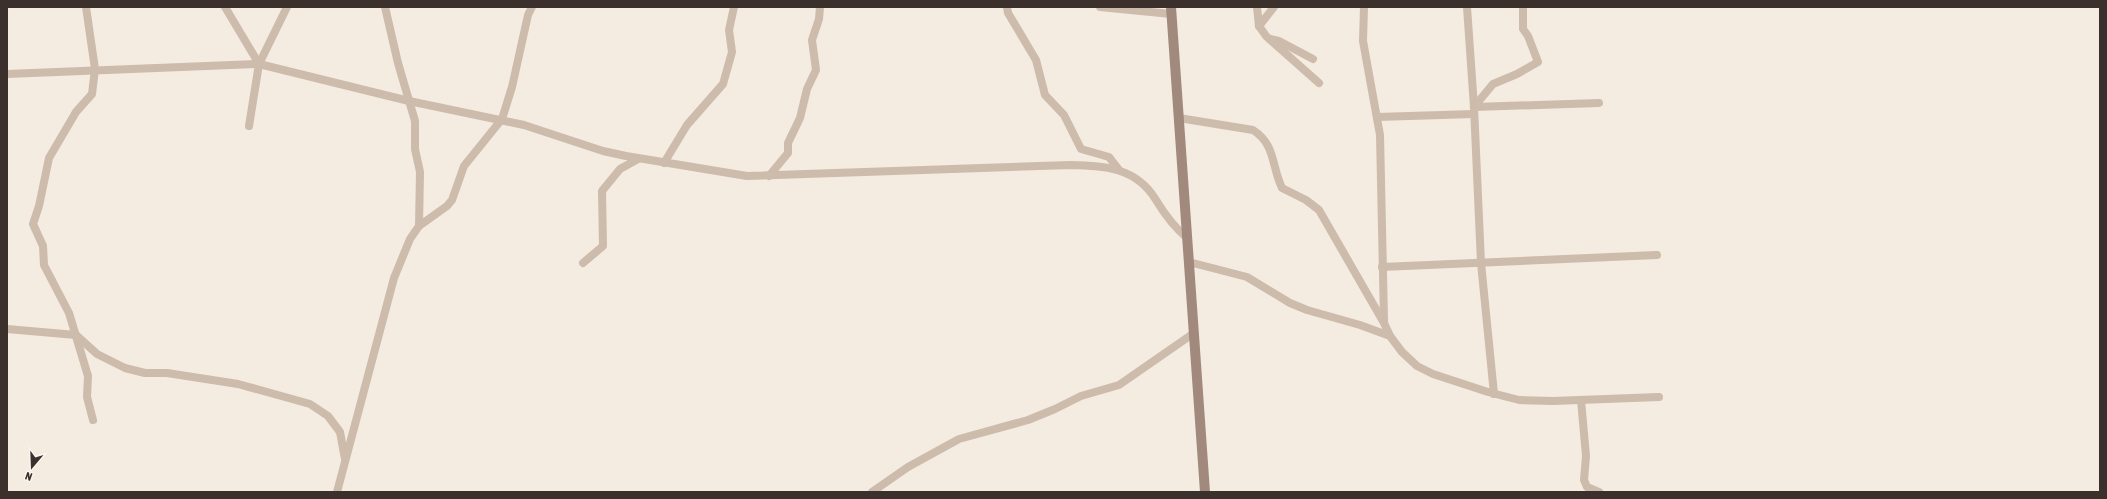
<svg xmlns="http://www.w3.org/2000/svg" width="2107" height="499" font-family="'Asap Condensed',sans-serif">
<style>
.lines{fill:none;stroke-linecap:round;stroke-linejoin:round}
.street{stroke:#cdbbac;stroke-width:8}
.secondary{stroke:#a18a7d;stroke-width:10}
</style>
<rect width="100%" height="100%" fill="#f4ebe1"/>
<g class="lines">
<g class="street">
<path d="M86,7L95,69L92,94L76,112L49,158L39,206L33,224L43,246L44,265L69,313L88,376L87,397L93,420"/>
<path d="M225,7L259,64L249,126"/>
<path d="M385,7L398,63L415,121V149L420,172L419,226"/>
<path d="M1007,7L1008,13L1036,60L1045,95L1064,115L1081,149L1109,157L1119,170"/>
<path d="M1100,7L1171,14"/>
<path d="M1257,7L1259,26L1274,7"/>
<path d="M1364,7L1363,41L1380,135L1384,320"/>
<path d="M1467,7L1474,107L1481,263L1494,394"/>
<path d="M1259,26L1266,36L1319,83"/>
<path d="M1270,39L1279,41L1313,59"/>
<path d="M259,64L287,7"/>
<path d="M7,74L259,64L409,101L524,125L603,151L626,156L747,176L1070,165C1105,166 1136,167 1156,200C1165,215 1173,226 1187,238"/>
<path d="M1474,107L1493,84L1517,74L1538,62L1528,36L1523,29V7"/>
<path d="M1474,107L1599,103"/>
<path d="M1377,117L1474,114"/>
<path d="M1179,118L1253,130C1276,145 1271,165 1282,188L1306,200L1319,210L1384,323L1390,336L1402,352L1417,366L1433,374L1488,392L1519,400L1553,401L1659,397"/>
<path d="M664,163L687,125L723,84L732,52L729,30L734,7"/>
<path d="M769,176L788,153V143L800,118L807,89L816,70L812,40L819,19L820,7"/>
<path d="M1189,262L1247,277L1290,303L1307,310L1360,325L1390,336"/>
<path d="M583,263L603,246L602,191L620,169L638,159"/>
<path d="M1382,267L1657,255"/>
<path d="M7,329L76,335L97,354L125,368L145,373H167L238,384L310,404L328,416L340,432L345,459"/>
<path d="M1581,400L1586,456L1584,480L1587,487L1599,492"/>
<path d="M337,492L394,278L410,239L419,226L447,206L452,200L464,166L502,119L512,87L528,15L532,7"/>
<path d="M872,492L908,467L959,439L1028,420L1055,409L1081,396L1119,385L1194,333"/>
</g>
<path class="secondary" d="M1171,7L1205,492"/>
</g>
<rect width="2107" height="499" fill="none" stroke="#3b302b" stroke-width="16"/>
<g transform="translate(32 467) rotate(199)" stroke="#fbf5ee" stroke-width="3" paint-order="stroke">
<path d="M0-3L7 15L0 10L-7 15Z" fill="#3b302b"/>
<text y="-6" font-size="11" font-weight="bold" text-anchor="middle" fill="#3b302b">N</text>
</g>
</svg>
